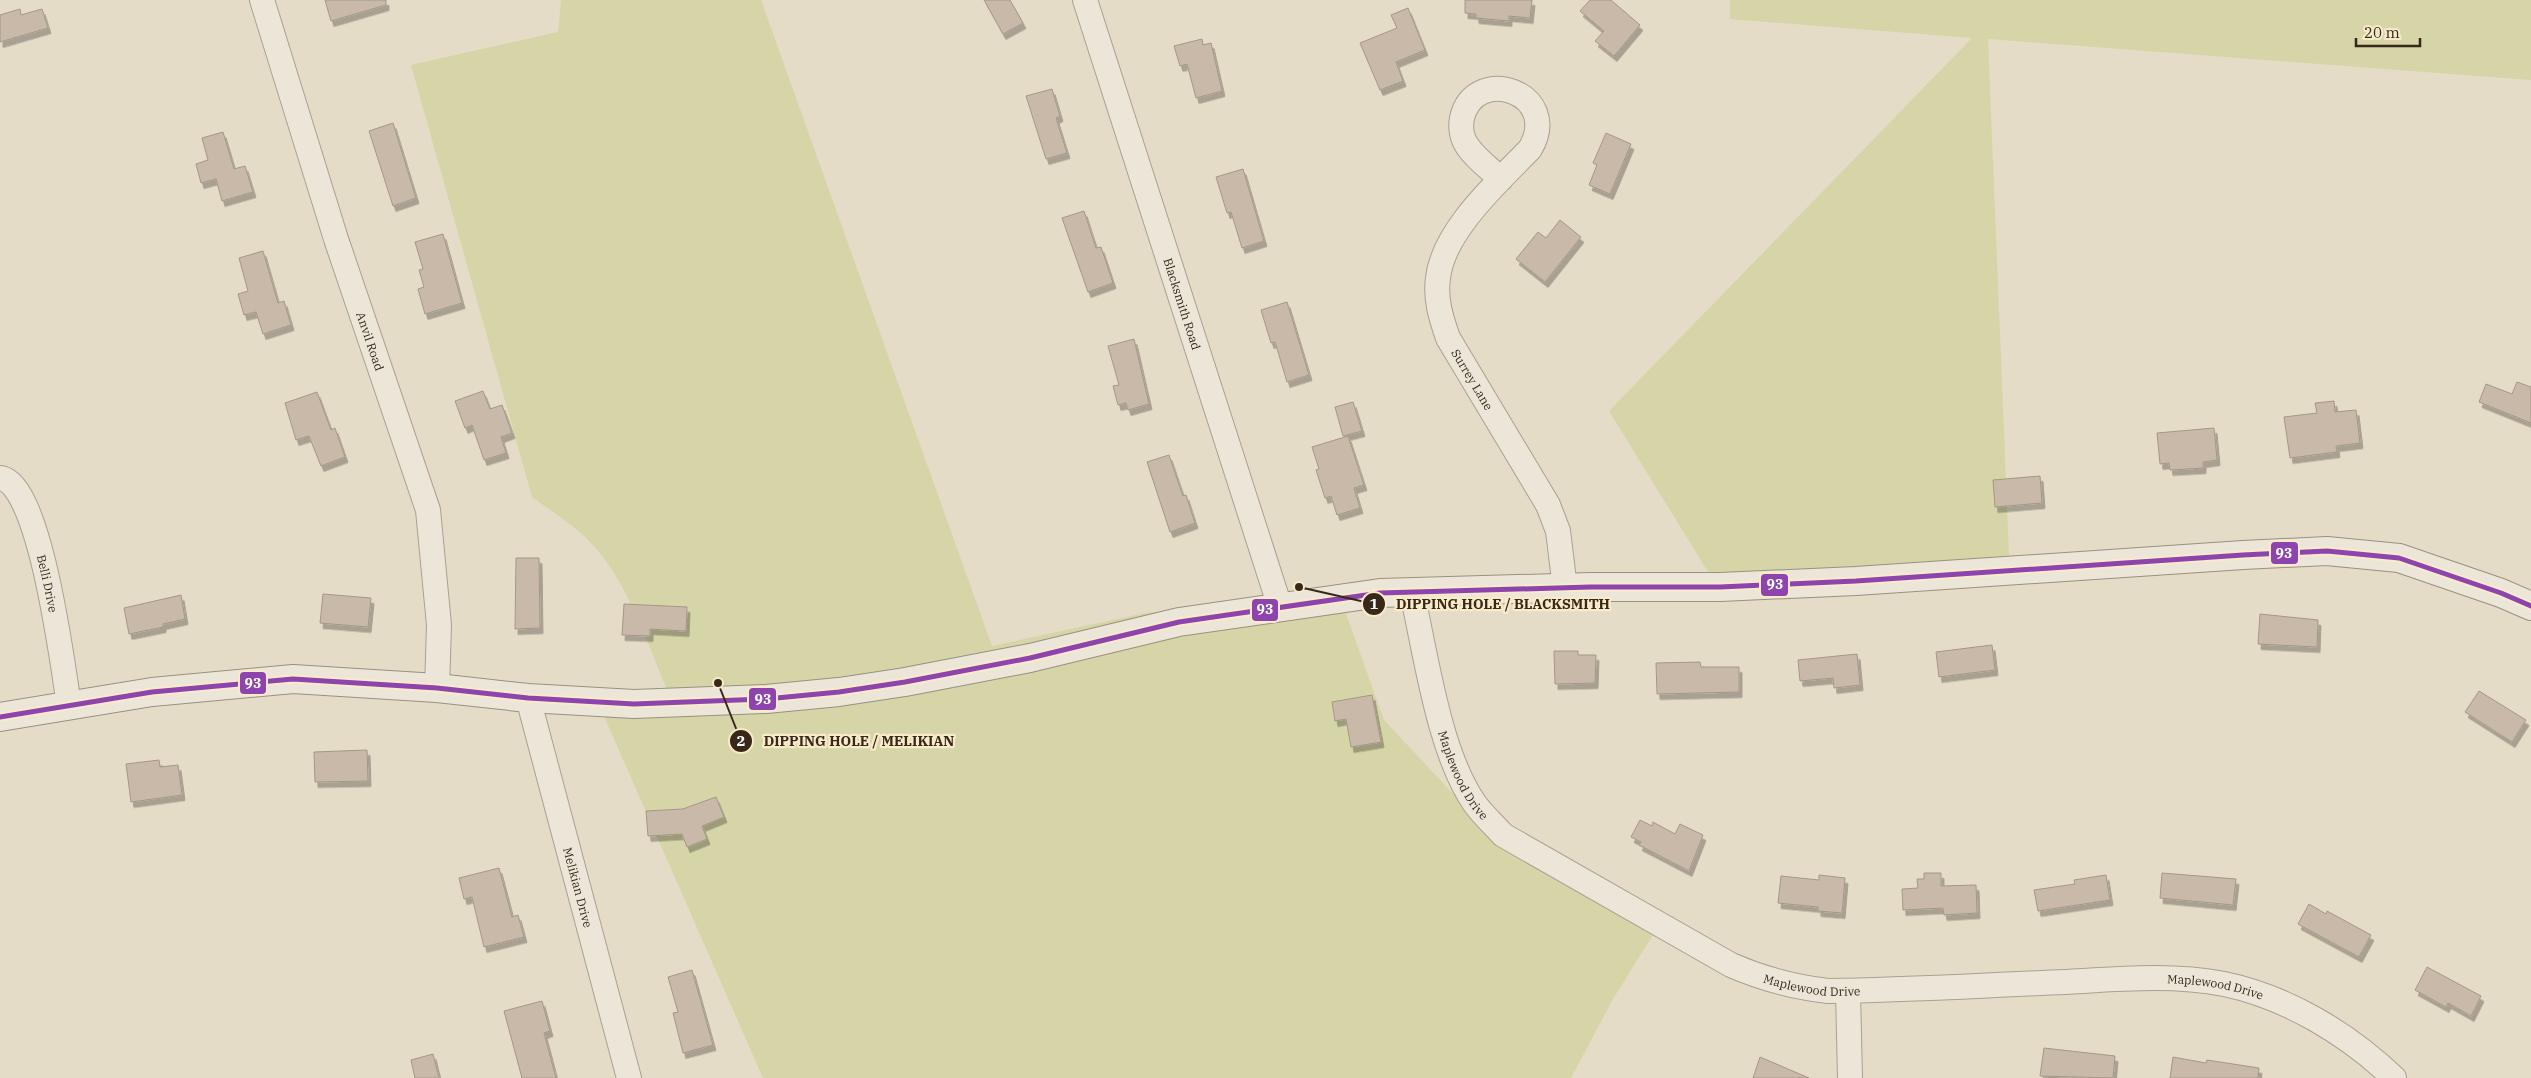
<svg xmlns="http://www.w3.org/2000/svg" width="2531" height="1078" font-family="'IBM Plex Serif',serif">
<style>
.green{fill:#d5d5a7}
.building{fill:#c9b9a8;stroke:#a49787;filter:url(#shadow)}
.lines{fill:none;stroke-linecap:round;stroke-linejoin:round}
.street-casing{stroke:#a9a091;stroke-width:26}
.secondary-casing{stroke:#999081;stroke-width:30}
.street{stroke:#ece6d9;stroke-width:24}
.secondary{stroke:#ece6d9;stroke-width:28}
.bus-1-casing{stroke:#f9ebca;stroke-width:9}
.bus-1{stroke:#8e44ad;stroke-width:5}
.labels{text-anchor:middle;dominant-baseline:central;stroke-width:4.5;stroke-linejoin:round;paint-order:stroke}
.street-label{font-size:12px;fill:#372819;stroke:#f9ebca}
.leader{fill:none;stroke:#372819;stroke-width:2}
.callout-dot{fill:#372819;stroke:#f9ebca;stroke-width:2}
.mark-label{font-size:15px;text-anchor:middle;font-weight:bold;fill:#fff}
.callout-label{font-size:14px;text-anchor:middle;font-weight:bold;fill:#372819;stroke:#f9ebca;stroke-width:4.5;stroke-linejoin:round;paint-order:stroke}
.line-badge{stroke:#f9ebca;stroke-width:2}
.badge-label{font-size:14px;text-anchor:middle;font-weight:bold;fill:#fff}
</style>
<defs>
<filter id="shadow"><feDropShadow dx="3" dy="5.5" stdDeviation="0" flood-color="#0004"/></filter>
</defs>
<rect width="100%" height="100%" fill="#e5dcc7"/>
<g class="green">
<path d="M561,0H761L992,646L1145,613L1340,597L1384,720L1473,815L1658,927L1613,999L1571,1078H763L603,714L672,702C651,653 628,580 590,542C574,525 551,511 532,497L411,65L558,32Z"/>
<path d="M1730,0H2531V80L1988,39L2010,579L1713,580L1609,411L1972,38L1730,19Z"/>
</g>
<g class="building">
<path d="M325,0H386V5L331,21Z"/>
<path d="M984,0H1010L1023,23L1003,34Z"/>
<path d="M1465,0H1532L1530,18L1509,16V21L1476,18V14L1465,13Z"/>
<path d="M1590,0H1611L1640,25L1614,56L1595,41L1604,31L1580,11Z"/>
<path d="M1408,8L1425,50L1396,62L1403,81L1380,90L1360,43L1397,28L1391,15Z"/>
<path d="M20,9L21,15L42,9L48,28L0,42V15Z"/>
<path d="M1202,39L1203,45L1211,43L1222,91L1196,98L1187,64L1180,66L1174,46Z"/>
<path d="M1052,89L1060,116L1056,118L1067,153L1046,159L1026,96Z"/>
<path d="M393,123L416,198L393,206L369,131Z"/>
<path d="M223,132L234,169L245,166L253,192L222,201L216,179L201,183L196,164L208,160L202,138Z"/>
<path d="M1606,133L1631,144L1610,194L1589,185L1597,165L1593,163Z"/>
<path d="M1243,169L1264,241L1242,248L1231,212L1227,213L1216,177Z"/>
<path d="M1084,211L1096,248L1101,247L1113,283L1088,292L1062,218Z"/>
<path d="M1560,220L1581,237L1545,282L1516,259L1538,232L1546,238Z"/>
<path d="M443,234L462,303L425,314L418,289L424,287L419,270L423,269L415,242Z"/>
<path d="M263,251L278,303L284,301L291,325L263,334L256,312L244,315L238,294L248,291L239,258Z"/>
<path d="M1287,302L1309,375L1287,382L1275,342L1271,343L1261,310Z"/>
<path d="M1134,339L1149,404L1128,410L1126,403L1118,405L1113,386L1119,385L1108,346Z"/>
<path d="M2517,382L2531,387V423L2479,402L2486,384L2512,394Z"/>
<path d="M483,391L490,409L502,405L512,433L501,437L506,453L484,460L472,425L465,428L455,401Z"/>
<path d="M317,392L331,430L335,428L345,457L321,466L309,436L296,440L285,403Z"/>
<path d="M2334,401L2335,412L2356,410L2360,443L2336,446L2337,452L2290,458L2284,417L2317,413L2315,403Z"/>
<path d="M1353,402L1362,431L1343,436L1335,407Z"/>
<path d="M2214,428L2217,460L2203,462V468L2170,470L2169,463L2160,464L2157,433Z"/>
<path d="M1348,436L1364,485L1354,488L1360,508L1337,515L1331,496L1325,498L1316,470L1319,469L1312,447Z"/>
<path d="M1169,455L1183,496L1186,495L1195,523L1170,532L1147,462Z"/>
<path d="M2040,476L2042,503L1995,507L1993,480Z"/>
<path d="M516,558H539L540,628L515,629Z"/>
<path d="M323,594L371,598L368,627L320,623Z"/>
<path d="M181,595L185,619L163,624V627L129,634L124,608Z"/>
<path d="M624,604L687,607L686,631L650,629V636L622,635Z"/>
<path d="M2260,614L2318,620L2317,647L2258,644Z"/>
<path d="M1992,645L1995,670L1939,677L1936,652Z"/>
<path d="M1554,651H1578V655H1596L1595,683L1555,684Z"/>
<path d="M1857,654L1860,685L1834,688L1833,678L1800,681L1798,660Z"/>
<path d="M1700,662L1701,667H1739V692L1657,694L1656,663Z"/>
<path d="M2479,691L2526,720L2512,742L2465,712Z"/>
<path d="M1372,695L1381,742L1351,747L1346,719L1335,721L1332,702Z"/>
<path d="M367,750L368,781L315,782L314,752Z"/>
<path d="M159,760L160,767L178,765L182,795L131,802L126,764Z"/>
<path d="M716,797L724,817L702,826L707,839L687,847L682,834L648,836L646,811L683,809Z"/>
<path d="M1640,820L1652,826L1653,822L1675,834L1680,824L1703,835L1689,871L1639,845L1641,842L1631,837Z"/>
<path d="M499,868L512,917L518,915L524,937L484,947L472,897L464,899L459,878Z"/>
<path d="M1924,873H1941V886L1976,885L1977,913L1944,915L1943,908L1903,910L1902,889L1918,888L1917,879H1924Z"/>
<path d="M2162,873L2236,879L2233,905L2160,898Z"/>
<path d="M1819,875L1845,878L1842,913L1818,911V907L1778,903L1781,876L1819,880Z"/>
<path d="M2106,875L2110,900L2038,911L2034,890L2075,884L2074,880Z"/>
<path d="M2309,904L2326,914L2327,911L2371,935L2359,957L2298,924Z"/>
<path d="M2427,967L2481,996L2471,1016L2448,1003L2446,1007L2415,990Z"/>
<path d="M692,970L713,1045L683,1053L673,1013L678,1012L668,977Z"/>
<path d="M542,1001L550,1031L544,1033L556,1078H522L504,1011Z"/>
<path d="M2044,1048L2115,1056L2113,1078L2040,1076Z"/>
<path d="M433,1054L439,1078H415L411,1060Z"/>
<path d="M1760,1057L1809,1078H1753Z"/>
<path d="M2173,1057L2206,1063L2207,1060L2259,1068L2258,1078H2170Z"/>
</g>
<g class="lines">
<g class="street-casing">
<g id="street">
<path id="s1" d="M262,0L336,239L428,510L439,625L437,688"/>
<path id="s2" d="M1085,0L1280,607"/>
<path id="s3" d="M1501,179C1490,169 1476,159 1468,147C1462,139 1460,128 1462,118C1475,63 1563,93 1530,149C1498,182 1443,231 1438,278C1435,299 1441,318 1448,338L1548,505L1558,531L1565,588"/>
<path id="s4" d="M0,478C40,481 63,668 69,705"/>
<path id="s5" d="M1412,593C1426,655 1439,753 1475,804C1483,815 1494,825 1503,835L1731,965C1763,979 1793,987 1828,991C1907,990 1987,985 2066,982C2118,979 2173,974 2224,984C2287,997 2348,1034 2394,1078"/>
<path id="s6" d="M528,698L629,1078"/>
<path d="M1848,991L1850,1078"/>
</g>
</g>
<g class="secondary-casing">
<path id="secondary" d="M0,717L152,692L293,679L437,688L528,698L634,704L766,699L839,692L905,682L1030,658L1179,622L1380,593L1590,587H1720L1856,581L2243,555L2327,551L2399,558L2501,593L2531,606"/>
</g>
<use href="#street" class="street"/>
<use href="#secondary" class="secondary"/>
<g class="bus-1-casing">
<path id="bus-1" d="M0,717L152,692L293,679L437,688L528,698L634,704L766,699L839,692L905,682L1030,658L1179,622L1380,593L1590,587H1720L1856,581L2243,555L2327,551L2399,558L2501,593L2531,606"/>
</g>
<use href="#bus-1" class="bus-1"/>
</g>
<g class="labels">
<g class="street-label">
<text stroke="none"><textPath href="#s2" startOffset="319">Blacksmith Road</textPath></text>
<text stroke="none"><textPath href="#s1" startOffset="358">Anvil Road</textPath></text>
<text stroke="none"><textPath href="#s3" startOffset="482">Surrey Lane</textPath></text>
<text stroke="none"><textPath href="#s4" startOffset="120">Belli Drive</textPath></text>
<text stroke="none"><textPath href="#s5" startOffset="190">Maplewood Drive</textPath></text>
<text stroke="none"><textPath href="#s6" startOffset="196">Melikian Drive</textPath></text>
<text stroke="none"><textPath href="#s5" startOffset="610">Maplewood Drive</textPath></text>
<text stroke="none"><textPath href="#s5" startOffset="1015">Maplewood Drive</textPath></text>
</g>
</g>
<path class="leader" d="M1299 587L1374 604M718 683L741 741"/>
<g class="callout-dot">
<circle cx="1299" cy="587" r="5"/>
<circle cx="718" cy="683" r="5"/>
<circle cx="1374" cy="604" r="12"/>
<circle cx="741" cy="741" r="12"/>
</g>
<g class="mark-label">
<text x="1374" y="609">1</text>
<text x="741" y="746">2</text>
</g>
<g class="callout-label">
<text x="1503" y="609">DIPPING HOLE / BLACKSMITH</text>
<text x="859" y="746">DIPPING HOLE / MELIKIAN</text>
</g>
<g class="line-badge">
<rect x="2270" y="541" width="29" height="24" rx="5" fill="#8e44ad"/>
<rect x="1760" y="573" width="29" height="24" rx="5" fill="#8e44ad"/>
<rect x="1251" y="598" width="28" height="24" rx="5" fill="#8e44ad"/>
<rect x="239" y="671" width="28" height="24" rx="5" fill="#8e44ad"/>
<rect x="748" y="687" width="29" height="24" rx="5" fill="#8e44ad"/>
</g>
<g class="badge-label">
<text x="2284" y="558">93</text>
<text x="1775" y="589">93</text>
<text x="1265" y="614">93</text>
<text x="253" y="688">93</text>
<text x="763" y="704">93</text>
</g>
<path d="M2356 38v8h64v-8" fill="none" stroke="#372819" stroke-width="2.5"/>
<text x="2364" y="38" font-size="15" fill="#372819" stroke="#f9ebca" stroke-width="4" paint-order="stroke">20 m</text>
</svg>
